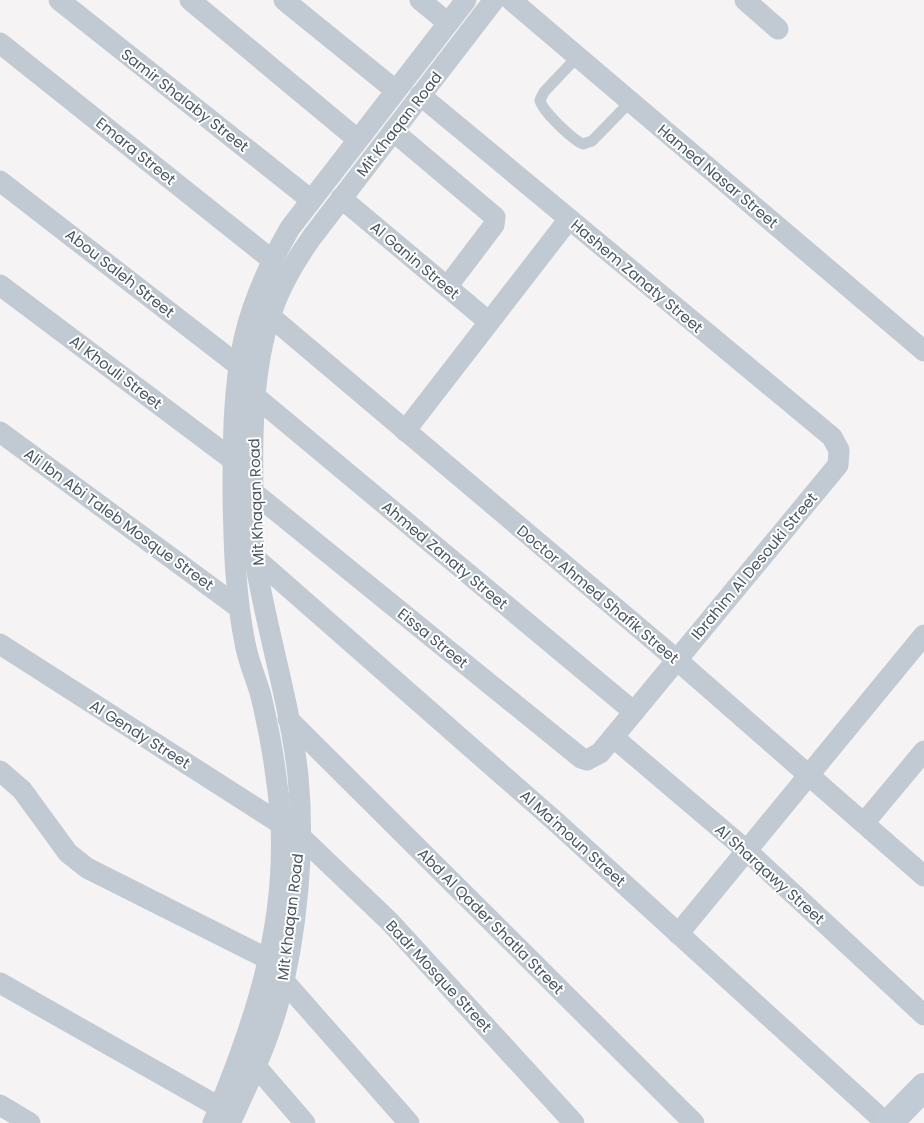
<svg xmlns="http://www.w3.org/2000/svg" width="924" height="1123" font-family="Poppins,sans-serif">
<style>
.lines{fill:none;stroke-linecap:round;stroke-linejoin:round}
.service{stroke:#c1cad2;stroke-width:11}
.minor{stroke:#c1cad2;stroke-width:21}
.secondary{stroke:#c1cbd6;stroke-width:28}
.labels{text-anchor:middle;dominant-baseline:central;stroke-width:4;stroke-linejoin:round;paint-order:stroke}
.street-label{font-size:15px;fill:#4a5661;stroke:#fff}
</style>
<rect width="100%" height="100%" fill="#f5f3f3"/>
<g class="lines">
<path class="service" d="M578,56L544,92L540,100C542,111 573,140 583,144L592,141L631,101"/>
<g class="minor">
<path d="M59,0L311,200"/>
<path d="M190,0L357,139"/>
<path d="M284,0L395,90"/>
<path d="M420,0L448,23"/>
<path d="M511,0L924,351"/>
<path d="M745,0L778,29"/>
<path d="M0,43L272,260"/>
<path d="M393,131L495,217L494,225L447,287"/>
<path d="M0,181L239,366"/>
<path d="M341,198L489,322"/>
<path d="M0,285L233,460"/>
<path d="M270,316L677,660L924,876"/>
<path d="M256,397L634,712"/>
<path d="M405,431L569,219"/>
<path d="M0,432L238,607"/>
<path d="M253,492L581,758L587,760L600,753L838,465L839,450L832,437L420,95"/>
<path d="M255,558L556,822L886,1123"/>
<path d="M0,644L281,824"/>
<path d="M288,719L694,1123"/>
<path d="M613,737L746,850L924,1015"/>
<path d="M0,771L22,790L68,853L87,868L270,960"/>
<path d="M864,823L924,751"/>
<path d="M299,835L390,922L574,1123"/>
<path d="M678,934L924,635"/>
<path d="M283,980L409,1123"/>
<path d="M0,983L219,1107"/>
<path d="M248,1057L305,1123"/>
<path d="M0,1105L30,1123"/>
<path d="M213,1123C254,1025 286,931 281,824C278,780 271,738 261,696C256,678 248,661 245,643C235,594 234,545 233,495C233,444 233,389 244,339C253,299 270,263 290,228L466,0"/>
<path d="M230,1123C248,1084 267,1045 278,1004C297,935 305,847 298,776C290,703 267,632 255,560C252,539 253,517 253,496C252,438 252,368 271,314C280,286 295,261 312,237L494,0"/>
</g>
<path class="secondary" d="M889,1123L924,1087"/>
</g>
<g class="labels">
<g class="street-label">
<text transform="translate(185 100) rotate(38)">Samir Shalaby Street</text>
<text transform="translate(399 124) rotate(-52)">Mit Khaqan Road</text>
<text transform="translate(136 151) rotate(39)">Emara Street</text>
<text transform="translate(718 176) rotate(40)">Hamed Nasar Street</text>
<text transform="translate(415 260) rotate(40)">Al Ganin Street</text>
<text transform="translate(120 273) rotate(38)">Abou Saleh Street</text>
<text transform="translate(637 276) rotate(40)">Hashem Zanaty Street</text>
<text transform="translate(116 372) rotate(37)">Al Khouli Street</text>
<text transform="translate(256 502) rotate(-92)">Mit Khaqan Road</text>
<text transform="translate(119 519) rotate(36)">Ali Ibn Abi Taleb Mosque Street</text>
<text transform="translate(445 555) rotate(40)">Ahmed Zanaty Street</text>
<text transform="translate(754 566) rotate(-50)">Ibrahim Al Desouki Street</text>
<text transform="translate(598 594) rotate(40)">Doctor Ahmed Shafik Street</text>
<text transform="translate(433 638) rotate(39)">Eissa Street</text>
<text transform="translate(140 734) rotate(32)">Al Gendy Street</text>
<text transform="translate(573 838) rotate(42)">Al Ma'moun Street</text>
<text transform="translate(770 874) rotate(42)">Al Sharqawy Street</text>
<text transform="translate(290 917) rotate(-83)">Mit Khaqan Road</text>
<text transform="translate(491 921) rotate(45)">Abd Al Qader Shatla Street</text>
<text transform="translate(439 976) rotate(47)">Badr Mosque Street</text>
</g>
</g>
</svg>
